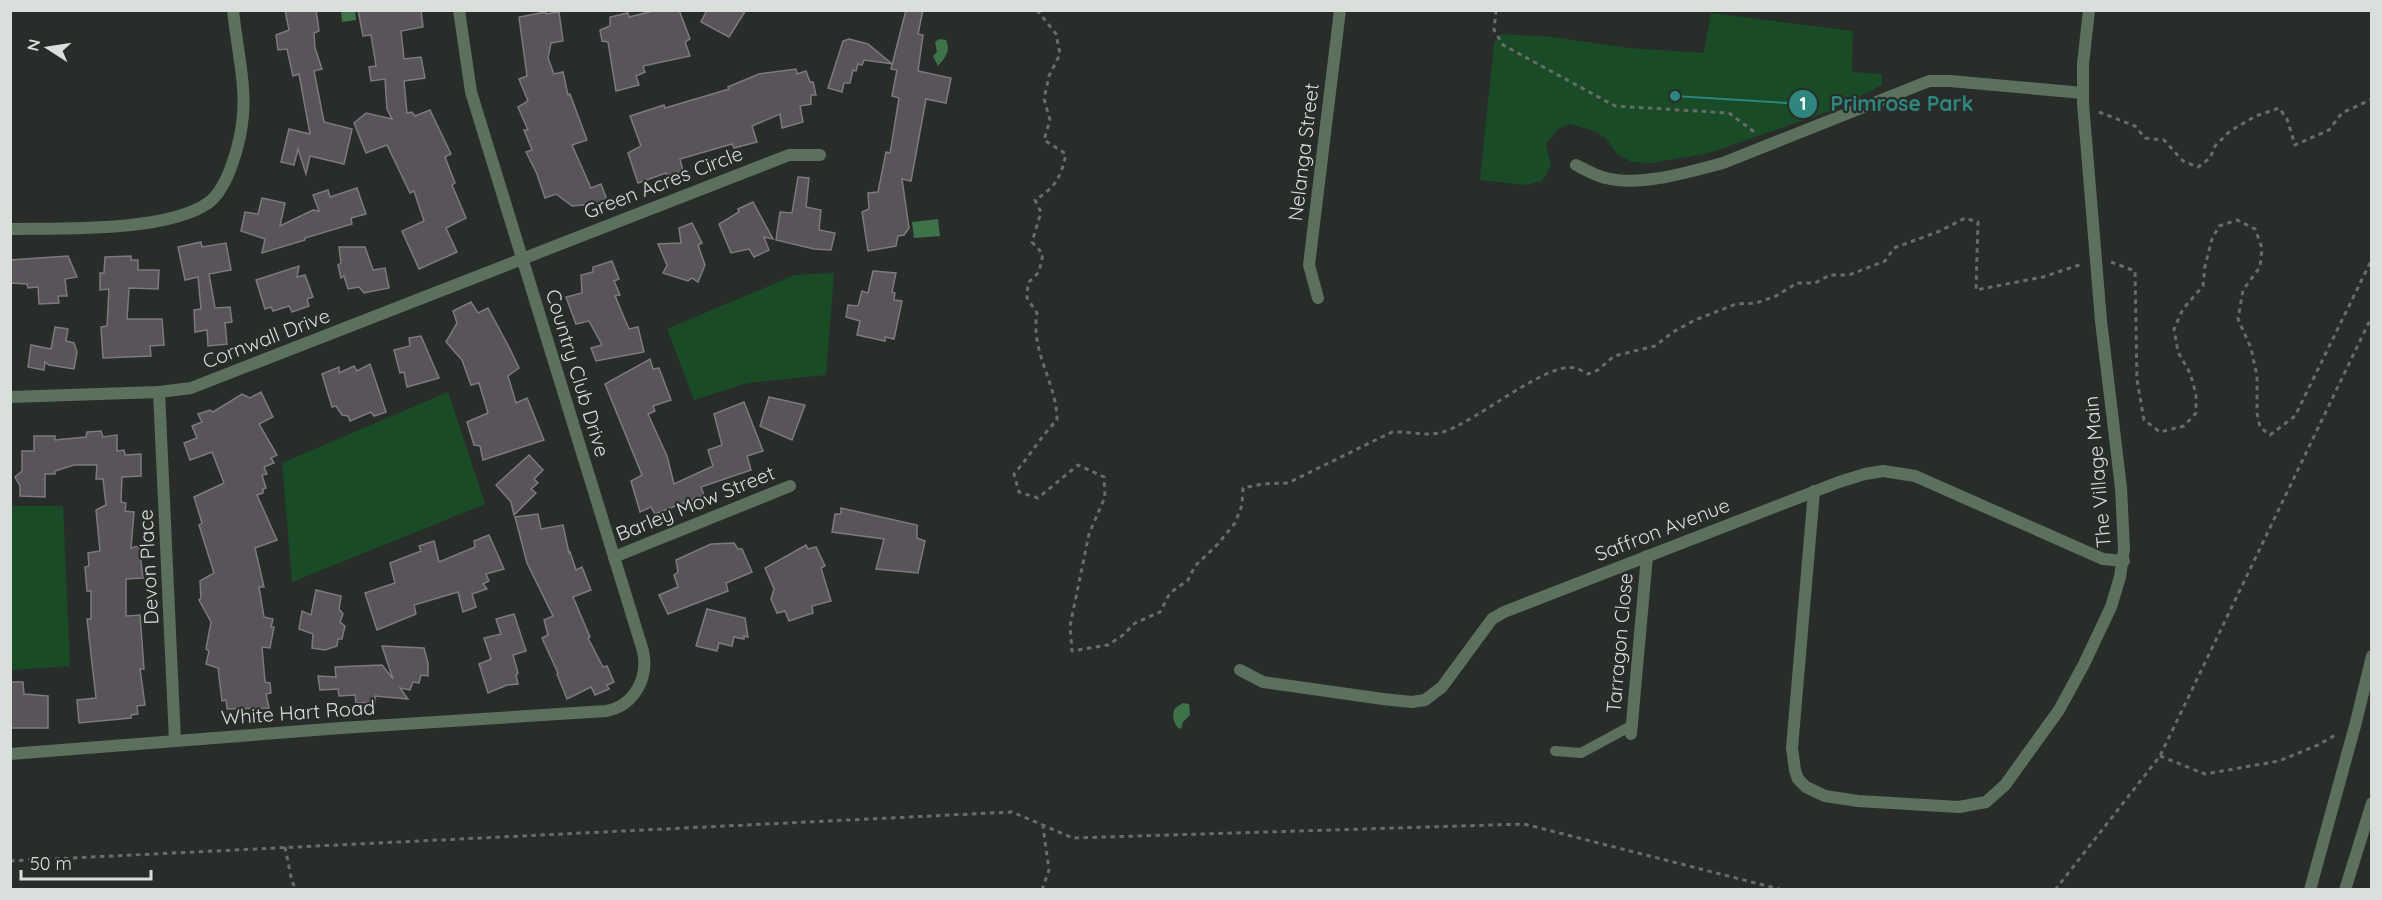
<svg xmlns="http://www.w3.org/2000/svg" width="2382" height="900" font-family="Quicksand,sans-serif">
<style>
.green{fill:#194c26}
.water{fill:#3e7248}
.building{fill:#58545a;stroke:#7d797f;stroke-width:1.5}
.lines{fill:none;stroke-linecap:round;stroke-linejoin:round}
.path{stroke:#696d6a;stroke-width:3;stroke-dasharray:4.5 4.5;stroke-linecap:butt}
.lane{stroke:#5b715e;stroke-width:10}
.street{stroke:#5b715e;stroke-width:12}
.labels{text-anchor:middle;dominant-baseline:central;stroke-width:4.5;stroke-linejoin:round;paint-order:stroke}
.street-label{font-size:20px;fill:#dbdfdc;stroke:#292d29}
.leader{fill:none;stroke:#2e867e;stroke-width:2}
.callout-dot{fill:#2e867e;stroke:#292d29;stroke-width:2}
.mark-label{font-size:18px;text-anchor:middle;font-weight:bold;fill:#fff}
.callout-label{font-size:21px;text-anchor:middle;font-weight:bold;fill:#2e867e;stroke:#292d29;stroke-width:4.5;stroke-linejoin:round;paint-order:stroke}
</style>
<rect width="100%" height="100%" fill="#292d29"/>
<g class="green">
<path d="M1711,13L1853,31L1852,72L1882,74V85L1838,108L1709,153L1652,163L1632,162L1617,154L1606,138L1591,130L1570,124L1558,129L1546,144L1551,166L1542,181L1526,185L1480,180L1494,43L1501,34L1552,37L1629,48L1704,53Z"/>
<path d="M834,273L826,375L747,383L694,400L667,329L795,275Z"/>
<path d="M448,392L485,504L292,582L282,463Z"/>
<path d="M11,506H63L70,666L11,670Z"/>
</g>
<g class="water">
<path d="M341,11H355L356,20L342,22Z"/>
<path d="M939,39L946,40C951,51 945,58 938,66L933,56L937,52L935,42Z"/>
<path d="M938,219L940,236L914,238L912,222Z"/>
<path d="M1183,703L1189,704L1190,715L1183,722L1181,729L1177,727C1173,720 1172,715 1175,708Z"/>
</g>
<g class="building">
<path d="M285,10H316L319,31L314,33L315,48L322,69L314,71L324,122L352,129L344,164L310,156L306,174L298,149L294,165L281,162L289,129L310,134L299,74L293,76L287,49L278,50L276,35L289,30Z"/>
<path d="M358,10H421L423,27L401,31L404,59L421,57L425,78L404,81L407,113L412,112L415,116L430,110L451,154L445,157L455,183L452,185L466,218L446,228L457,252L419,269L402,231L424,221L414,191L410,193L387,145L366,153L354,123L366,113L392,119L387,109L385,79L371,81L369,67L376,66L371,35L363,36Z"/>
<path d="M657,10H679L690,39L685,42L690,56L643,66L645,72L636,76L639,85L616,91L608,42L602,41L600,30L610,26V17L628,13L629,17Z"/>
<path d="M707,10H746L729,37L701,22Z"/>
<path d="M906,10H923L918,34L923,35L918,71L951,78L946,103L926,99L911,181L902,179L909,228L904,235L898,236L896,246L868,251L862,212L869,209L868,193L878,192L886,152L890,153L899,98L892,96L897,70L891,69Z"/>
<path d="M546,12V14L559,12L563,41L551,43L548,58L554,74L563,72L568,95L570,94L587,140L572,145L591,188L601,184L607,200L596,204L572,206L556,194L545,198L537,174L526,152L532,150L524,130H528L518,107L528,101L519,79L527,76L519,17Z"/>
<path d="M849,39L868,44L892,64L864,60L862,65L858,64L856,71L853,70L850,83H844L842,92L828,88L843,41Z"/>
<path d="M796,69L797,74L806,71L810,82H813L816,95H811V104L800,106L803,122L782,128L780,114L752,126L757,142L734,148L732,144L680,159L683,171L668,178L666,173L638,183L628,153L641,146L630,116L664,105L665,108L729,89L728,87L759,74Z"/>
<path d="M798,177L809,178L806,207L821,210L819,230L835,233L831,250L814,249L776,240L780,212L792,213Z"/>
<path d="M357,188L366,214L351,218L352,224L305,238V240L262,253L265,239L241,231L245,212L258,214L262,198L285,203L280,226L313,210L319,211L313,195L328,190L330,197Z"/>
<path d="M753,202L773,239L764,237L769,250L754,257L749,249L731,253L719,224L739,212L738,209Z"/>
<path d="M692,223L702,243L698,245L705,265L698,282L692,278L688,281L663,273L667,265L658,244L681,243L679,228Z"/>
<path d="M201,242L202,247L226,243L231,270L209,274L215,308L230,307L232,322L225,323L227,344L208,346L207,330L195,332L194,310L201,309L198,277L185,280L178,247Z"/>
<path d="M339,247H365L373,270L385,268L389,288L364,293L359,287L348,289L344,276L341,278L338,265L341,263Z"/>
<path d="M68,256L77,277L65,279L67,296H58L59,303L39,304L38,287L28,288L27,284L10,283V260Z"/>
<path d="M131,256V260H138V270H159L158,289L129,288L127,319H162L164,345L150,346L151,356L103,358L101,327L107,326L109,289L100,290V273H104L105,257Z"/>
<path d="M612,261L619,279L614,281L620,295L615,296L629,329L638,327L644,352L596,361L591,348L602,345L589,321L576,324L566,297L582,293L581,275L593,272V267Z"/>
<path d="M299,266L297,277L305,275L313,297L307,299L309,306L292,312L289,306L273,311L271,307L265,309L256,280Z"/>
<path d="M873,271L896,273L892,292L895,293L894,300L902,301L894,339L885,337V341L857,335L860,321L846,317L848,305L858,306L862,291L868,293Z"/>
<path d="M471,302L478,313L488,308L510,349L519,368L508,376L516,403L527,398L544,440L483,460L480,446L474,445L467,422L488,413L479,383L471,385L462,360L446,342L457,323L453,311Z"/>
<path d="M55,327L68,329L66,341L74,343L77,352L74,369L49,365L45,362L44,370L28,367L31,345L51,349Z"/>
<path d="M421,336L439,378L407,387L404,372L400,373L394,350L410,346L409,338Z"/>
<path d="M650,359L653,369L659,368L671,400L653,406L655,411L648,414L667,456L674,484L713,466L708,450L722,445L714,414L744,402L763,451L747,456L751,470L701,487L704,495L655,514L651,507L640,512L631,481L642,475L605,384Z"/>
<path d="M370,364L386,412L374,416L371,412L350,421L348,416L342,415L336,406L332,407L322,374L339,367V373L354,366L357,371Z"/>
<path d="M261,392L273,417L259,424L277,455L271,458L274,463L264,467L267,474L262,475L266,488L263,489V493L257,495L277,540L255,548L264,587H259L264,617L273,619L271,627H274L270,648L262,647L265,682L270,683L271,693L266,694L269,708L227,709L226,700L222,701L218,668L206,664L209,651L206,649L211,622L199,600L201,598L200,581L214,573L199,525L202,523L194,497L224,483L212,452L190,460L184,443L197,438L192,426L202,422L198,414L210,410L213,412L242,394L250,398Z"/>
<path d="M769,397L805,405L792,440L760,426Z"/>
<path d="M101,431L103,437L117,435V451L124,450L125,455L141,454V476L122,477L121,502L126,503L125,511L134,512L131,548L139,546L143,578L126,579V616L140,615L144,669H140L145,705L137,706L138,714L131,715V718L79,723L77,700L96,698L87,619H91V591H87L85,567L89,566L88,553L100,551L96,510L106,505L103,479H96L97,465H74L55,471V474H45V497L20,496V486L15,477L22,471V451H34V436H55V440L86,437L87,432Z"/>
<path d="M529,455L543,470L534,479L538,483L531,489L536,493L514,515L511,502L496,485Z"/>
<path d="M841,508L917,525V538L925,541L918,573L876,569L884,539L832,532L835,514H841Z"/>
<path d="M538,514L541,529L563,525L569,553L570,552L576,570L582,567L591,590L573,597L590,637L588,638L603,667L607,666L614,682L607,685L609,689L595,695L591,687L567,699L557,674L558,673L542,638L548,635L544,620L553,616L527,563L515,517Z"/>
<path d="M489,535L504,569L486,574L489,581L483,584L487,589L472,594L476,607L463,612L458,592L414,605L416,614L377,630L365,593L395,583L390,563L421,551L419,546L434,541L439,562L475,547L474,541Z"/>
<path d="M734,543L738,549H742L752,572L726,583L728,591L668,614L659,595L678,587L674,575L678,572L676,560L711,544Z"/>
<path d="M806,545L808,549L816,547L825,566L821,568L831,601L812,606L813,613L789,621L785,611L777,613L771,599L774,589L765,568Z"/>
<path d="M316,590L341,596L339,609L343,614L340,622L345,626L342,639H338L337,646L325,650L312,648L313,634L299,629L302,611L311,615Z"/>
<path d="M707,609L745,618L748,637L744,636V639L734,637L732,646L719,643L717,651L696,646Z"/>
<path d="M514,614L526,651L513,655L518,673L516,675L518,684L507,685L488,693L479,664L491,659L484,638L501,634L496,619Z"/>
<path d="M382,646L424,648L428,663V676L421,675L419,683L413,682L410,690L400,688L408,699L375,696V702L356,703L355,695L339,696L338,689L320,690L318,676L336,677L335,667L382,665L393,679Z"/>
<path d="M10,682H23L24,694L48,696V728H10Z"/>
</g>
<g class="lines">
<g class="path">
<path d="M1037,10L1056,34L1060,54L1049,76L1044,99L1050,120L1044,140L1066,154C1061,177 1055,188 1035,200L1041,212L1032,242L1043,254L1039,272L1028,283L1027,298L1037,313C1030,352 1057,383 1057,420C1040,437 1030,456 1014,474L1019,492L1038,498L1078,465L1104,477L1105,497L1089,534L1070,626L1072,651L1108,645L1123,635L1135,623L1160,612L1170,593L1188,580L1195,566L1218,544L1235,523L1242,505L1243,488L1262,484L1288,483L1392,432C1410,431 1425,437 1443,432C1476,422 1547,361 1575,368C1579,369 1584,372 1588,374L1598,370L1614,356L1655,346L1673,332L1695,320L1736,304L1756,303L1776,296L1797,283H1815L1830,275H1849L1885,261L1894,248L1940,231L1965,218L1978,222L1976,290L2043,277L2082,264"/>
<path d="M1496,10L1494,30L1503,45L1615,106L1729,113L1757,134"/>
<path d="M2099,112L2135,126L2145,138L2164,140L2183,161L2198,167L2210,158L2215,146L2230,131L2256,116L2279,108L2287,119L2295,145L2329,130L2342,113L2372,99"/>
<path d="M2111,262L2135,271L2137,380L2144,420L2160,432L2184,426L2196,413V394L2190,373L2178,352L2174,329L2183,309L2203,286L2205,266L2212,239L2219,226L2237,220L2255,229L2262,248L2260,267L2243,290L2238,319L2251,348L2257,376V413L2260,427L2270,435L2295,416L2372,259"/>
<path d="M2160,756L2205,774L2279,761L2318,745L2337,734"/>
<path d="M285,847L292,882L297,890"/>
<path d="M10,861L1012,812L1073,838L1524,824L1783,890"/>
<path d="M1042,890L1049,870L1043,827"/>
<path d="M2055,890L2160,756L2372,316"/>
</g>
<path class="lane" d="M1555,751L1581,753L1631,726"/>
<g class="street">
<path d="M1576,165C1586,170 1596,176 1606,178C1640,187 1689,172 1723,163L1929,81H1950L2083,93"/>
<path d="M10,229C62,228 167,232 208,203C229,188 241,140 243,115C246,84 236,42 233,10"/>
<path d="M1318,298L1309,265L1340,10"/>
<path d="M159,392L175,741"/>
<path d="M10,397L159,392L191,388L789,155H820"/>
<path d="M1814,491L1792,748L1795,770L1798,779L1806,787L1825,796L1858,801L1959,807L1986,802L2005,785L2059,710L2084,664L2111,607L2120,577L2124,549L2121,488L2101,321L2083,103V64L2089,10"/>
<path d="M614,557L790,486"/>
<path d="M1240,670L1263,682L1383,699L1412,702L1425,700L1442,687L1492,619L1504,612L1839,482L1865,474L1883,471L1915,476L2103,559L2124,561"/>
<path d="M1631,734L1647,556"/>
<path d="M10,754L341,728L606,711C634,706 649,678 643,651L471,92L459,10"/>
<path d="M2310,890L2356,722L2372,656"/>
<path d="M2345,890L2372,803"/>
</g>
</g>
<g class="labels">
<g class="street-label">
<text transform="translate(1303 152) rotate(-83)">Nelanga Street</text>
<text transform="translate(663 182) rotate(-21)">Green Acres Circle</text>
<text transform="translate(266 338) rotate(-21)">Cornwall Drive</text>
<text transform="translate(578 373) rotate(73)">Country Club Drive</text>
<text transform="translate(2097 472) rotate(-95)">The Village Main</text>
<text transform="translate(695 503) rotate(-22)">Barley Mow Street</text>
<text transform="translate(1662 529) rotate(-21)">Saffron Avenue</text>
<text transform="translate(148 567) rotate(-93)">Devon Place</text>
<text transform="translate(1619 643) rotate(-85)">Tarragon Close</text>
<text transform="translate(298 712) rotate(-4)">White Hart Road</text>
</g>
</g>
<path class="leader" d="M1675 96L1803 104"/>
<g class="callout-dot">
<circle cx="1675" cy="96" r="6"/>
<circle cx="1803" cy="104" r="15"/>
</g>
<g class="mark-label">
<text x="1803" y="110">1</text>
</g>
<g class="callout-label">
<text x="1902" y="111">Primrose Park</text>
</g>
<rect width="2382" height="900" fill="none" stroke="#dbdfdc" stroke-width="24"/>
<g transform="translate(48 48) rotate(282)" stroke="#292d29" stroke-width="4.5" paint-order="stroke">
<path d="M0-4.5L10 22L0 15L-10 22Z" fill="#dbdfdc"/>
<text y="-9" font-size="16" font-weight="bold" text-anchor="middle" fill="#dbdfdc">N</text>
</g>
<path d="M21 870v9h130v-9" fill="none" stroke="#dbdfdc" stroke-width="3"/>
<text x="30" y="870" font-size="18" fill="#dbdfdc" stroke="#292d29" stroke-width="4.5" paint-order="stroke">50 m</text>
</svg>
